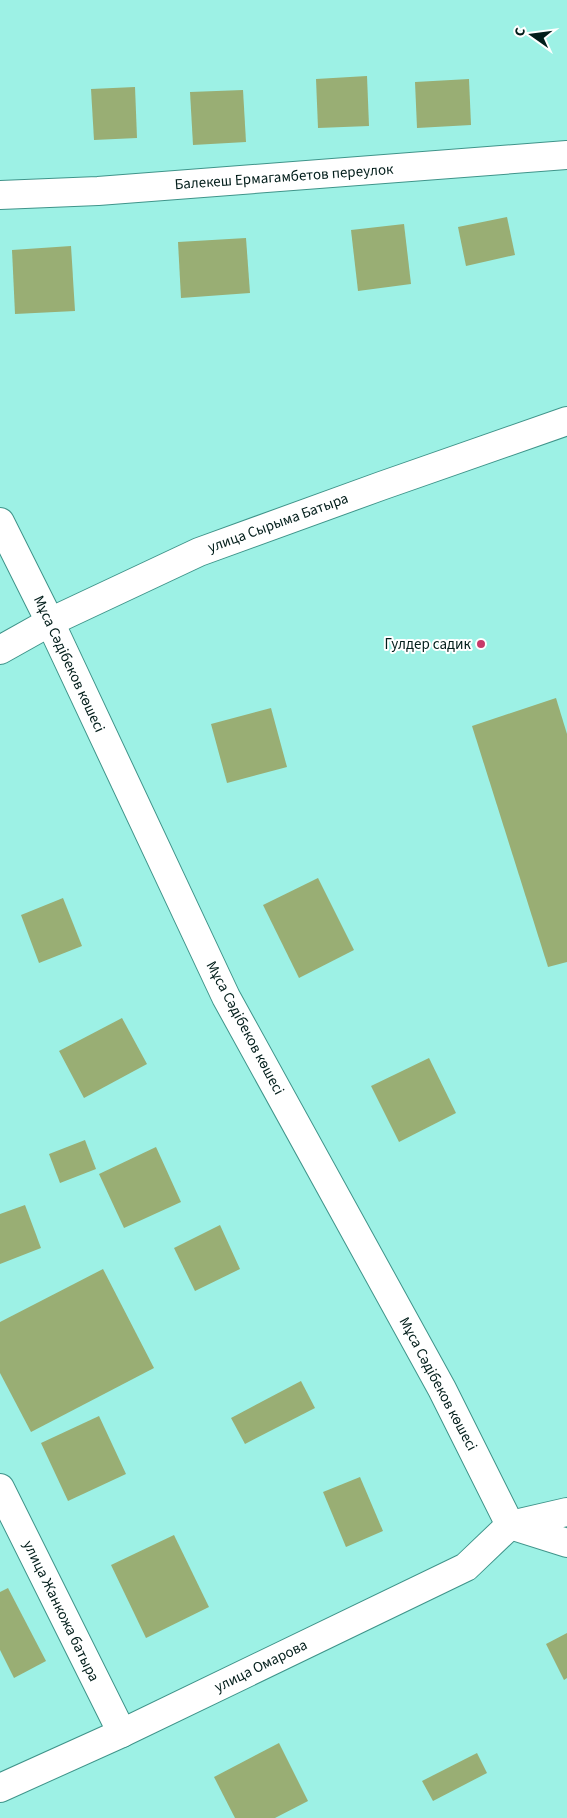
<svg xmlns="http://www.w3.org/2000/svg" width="567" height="1818" font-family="'Source Sans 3',sans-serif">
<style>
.building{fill:#99ae74}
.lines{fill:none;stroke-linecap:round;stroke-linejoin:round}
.minor-casing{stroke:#3f948a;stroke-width:30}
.tertiary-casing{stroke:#3f948a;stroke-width:30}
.minor{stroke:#fff;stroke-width:28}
.tertiary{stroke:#fff;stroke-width:28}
.poi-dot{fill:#c73a69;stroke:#fff;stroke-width:2}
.labels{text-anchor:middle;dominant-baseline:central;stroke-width:4;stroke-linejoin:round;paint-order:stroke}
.street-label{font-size:15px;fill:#021d1a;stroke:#fff}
.poi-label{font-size:15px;fill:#021d1a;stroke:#fff;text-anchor:end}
</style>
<rect width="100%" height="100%" fill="#9df1e5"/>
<g class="building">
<path d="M367,76L369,126L318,128L316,79Z"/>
<path d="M469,79L471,125L417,128L415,82Z"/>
<path d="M135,87L137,138L94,140L91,89Z"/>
<path d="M243,90L246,142L193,145L190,92Z"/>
<path d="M507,217L515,255L466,266L458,227Z"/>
<path d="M404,224L411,284L358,291L351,230Z"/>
<path d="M246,238L250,293L181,298L178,242Z"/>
<path d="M71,246L75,311L15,314L12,250Z"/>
<path d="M556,698L567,734V962L548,967L472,726Z"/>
<path d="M271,708L287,767L227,783L211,724Z"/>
<path d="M318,878L354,950L299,978L263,905Z"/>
<path d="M63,898L82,946L39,963L21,915Z"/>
<path d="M122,1018L147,1064L84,1098L59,1051Z"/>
<path d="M429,1058L456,1113L399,1142L371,1086Z"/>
<path d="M85,1140L96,1169L60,1183L49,1154Z"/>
<path d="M156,1147L181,1202L124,1228L99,1174Z"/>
<path d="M25,1205L41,1248L0,1264V1214Z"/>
<path d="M220,1225L240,1269L195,1291L174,1248Z"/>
<path d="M103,1269L154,1368L31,1432L0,1373V1322Z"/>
<path d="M301,1381L315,1408L245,1444L231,1418Z"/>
<path d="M99,1416L126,1474L68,1501L41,1443Z"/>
<path d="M360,1477L383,1531L346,1547L323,1492Z"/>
<path d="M174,1535L209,1607L146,1638L111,1565Z"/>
<path d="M8,1588L46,1661L14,1678L0,1650V1592Z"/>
<path d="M567,1633V1678L564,1680L546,1644Z"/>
<path d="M279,1743L308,1801L275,1818H235L214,1777Z"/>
<path d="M477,1753L487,1773L433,1801L422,1781Z"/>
</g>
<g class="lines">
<g class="minor-casing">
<g id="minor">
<path d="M0,195L98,191L567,155"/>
<path d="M0,522L50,622L226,997L442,1389L510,1525"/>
<path d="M0,1488L122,1733"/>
<path d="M510,1525L567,1543"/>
<path d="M511,1525L567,1512"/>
<path d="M0,1788L122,1733L466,1567L510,1525"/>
</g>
</g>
<g class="tertiary-casing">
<path id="tertiary" d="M0,650L50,622L199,552L381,486L567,421"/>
</g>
<use href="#minor" class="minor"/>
<use href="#tertiary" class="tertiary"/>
</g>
<circle class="poi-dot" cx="481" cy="644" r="5"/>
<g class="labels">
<g class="street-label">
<text transform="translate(284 177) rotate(-4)">Балекеш Ермагамбетов переулок</text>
<text transform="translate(278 523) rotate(-20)">улица Сырыма Батыра</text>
<text transform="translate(69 664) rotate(65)">Мұса Сәдібеков көшесі</text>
<text transform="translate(245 1028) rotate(62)">Мұса Сәдібеков көшесі</text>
<text transform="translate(438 1384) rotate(62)">Мұса Сәдібеков көшесі</text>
<text transform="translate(61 1611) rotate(64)">улица Жанкожа батыра</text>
<text transform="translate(261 1666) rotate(-26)">улица Омарова</text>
</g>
<g class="poi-label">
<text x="471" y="644">Гулдер садик</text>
</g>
</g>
<g transform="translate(532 35) rotate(284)" stroke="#ffffff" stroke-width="4" paint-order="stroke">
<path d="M0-4L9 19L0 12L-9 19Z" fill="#021d1a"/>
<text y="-8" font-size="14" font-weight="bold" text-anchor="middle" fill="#021d1a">С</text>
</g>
</svg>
